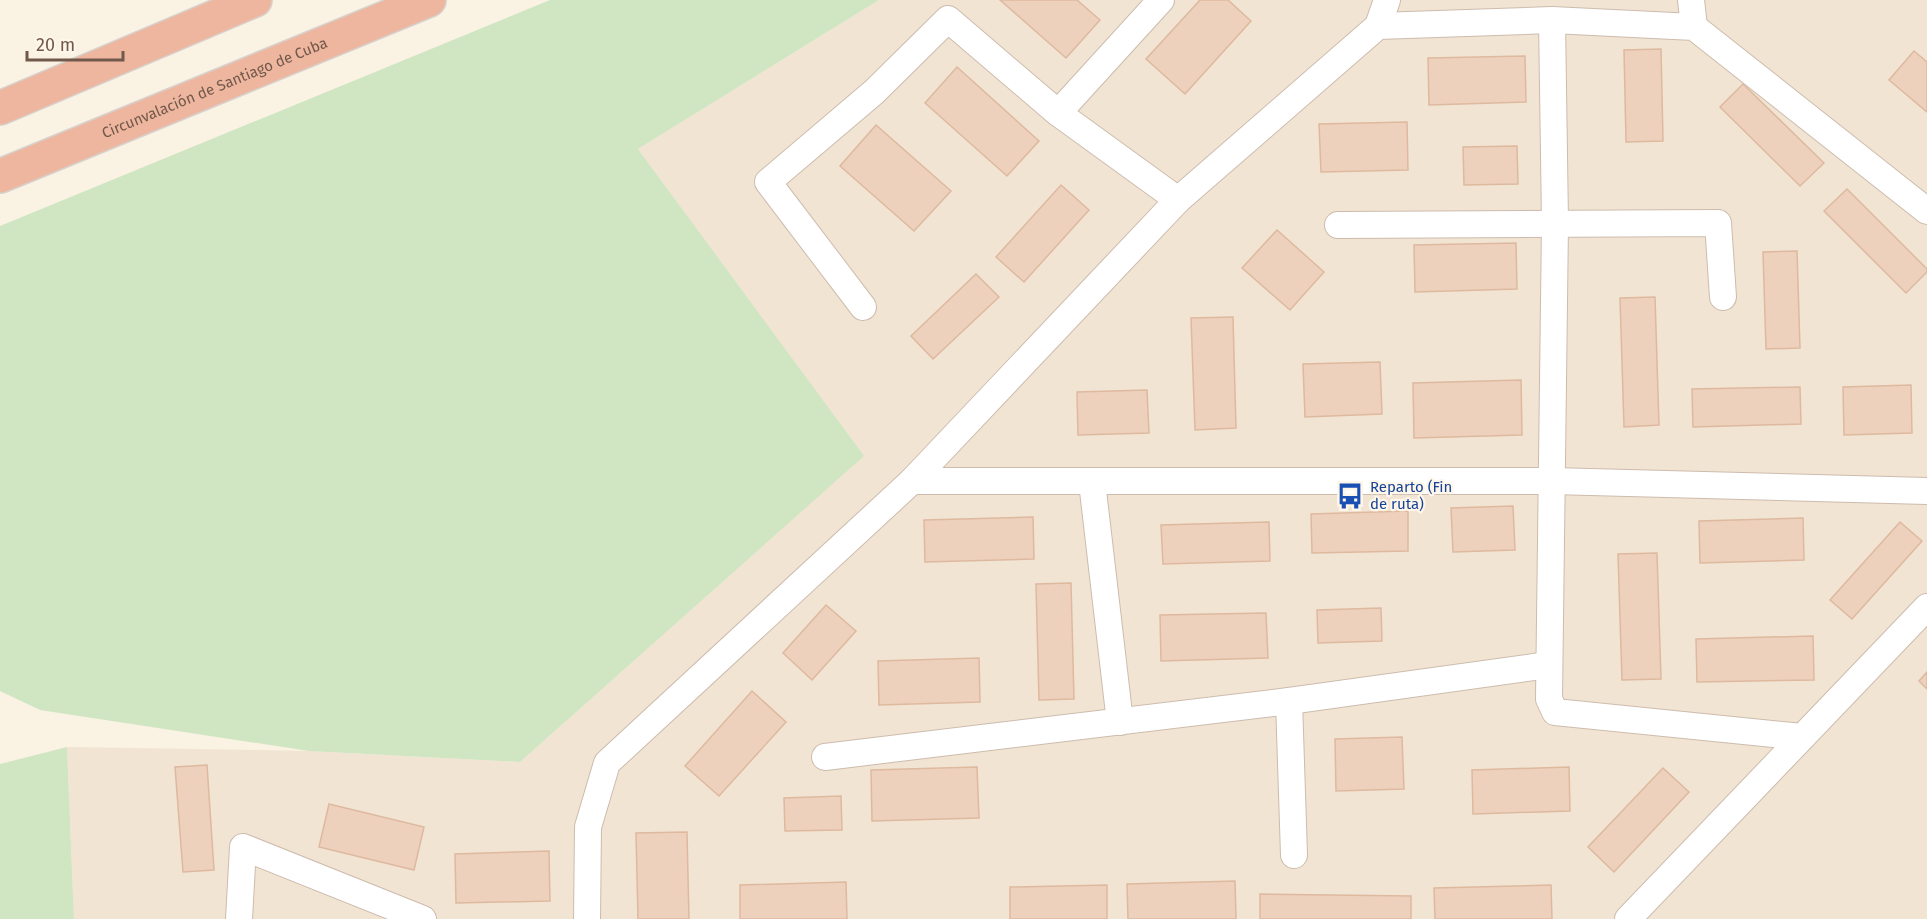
<svg xmlns="http://www.w3.org/2000/svg" width="1927" height="919" font-family="'Fira Sans',sans-serif">
<style>
.residential{fill:#f1e4d2}
.green{fill:#d0e6c3}
.building{fill:#edd1bd;stroke:#deb99f;stroke-width:1.5}
.lines{fill:none;stroke-linecap:round;stroke-linejoin:round}
.street-casing{stroke:#cdbcae;stroke-width:28}
.highway-casing{stroke:#d7d1cd;stroke-width:36}
.street{stroke:#fff;stroke-width:26}
.highway{stroke:#efb69f;stroke-width:33}
.labels{text-anchor:middle;dominant-baseline:central;stroke-width:4.5;stroke-linejoin:round;paint-order:stroke}
.street-label{font-size:15px;fill:#70594b;stroke:#fdf6e9}
.transit-label{font-size:15px;fill:#164399;stroke:#fdf6e9;text-anchor:start}
</style>
<rect width="100%" height="100%" fill="#faf2e3"/>
<path class="residential" d="M879,0H1927V919H74L67,747L309,751L520,762L863,456L638,149Z"/>
<g class="green">
<path d="M550,0H879L638,149L864,456L520,762L309,751L40,710L0,691V226Z"/>
<path d="M67,747L74,919H0V764Z"/>
</g>
<g class="building">
<path d="M1000,0H1077L1100,20L1066,58Z"/>
<path d="M1200,0H1228L1251,21L1185,94L1146,59Z"/>
<path d="M1661,49L1663,141L1626,142L1624,50Z"/>
<path d="M1914,51L1927,62V112L1889,80Z"/>
<path d="M1525,56L1526,102L1429,105L1428,58Z"/>
<path d="M957,67L1039,141L1007,176L925,103Z"/>
<path d="M1743,84L1824,163L1800,186L1720,107Z"/>
<path d="M1407,122L1408,170L1321,172L1319,124Z"/>
<path d="M876,125L951,191L914,231L840,166Z"/>
<path d="M1517,146L1518,184L1464,185L1463,147Z"/>
<path d="M1061,185L1089,210L1024,282L996,257Z"/>
<path d="M1847,189L1927,269V272L1906,293L1824,211Z"/>
<path d="M1277,230L1324,272L1290,310L1242,268Z"/>
<path d="M1516,243L1517,289L1415,292L1414,245Z"/>
<path d="M1797,251L1800,348L1766,349L1763,252Z"/>
<path d="M976,274L999,297L933,359L911,336Z"/>
<path d="M1655,297L1659,425L1624,427L1620,298Z"/>
<path d="M1233,317L1236,428L1195,430L1191,318Z"/>
<path d="M1380,362L1382,414L1305,417L1303,364Z"/>
<path d="M1521,380L1522,435L1414,438L1413,383Z"/>
<path d="M1911,385L1912,433L1844,435L1843,387Z"/>
<path d="M1800,387L1801,424L1693,427L1692,389Z"/>
<path d="M1147,390L1149,433L1078,435L1077,392Z"/>
<path d="M1513,506L1515,550L1453,552L1451,508Z"/>
<path d="M1408,511V551L1312,553L1311,514Z"/>
<path d="M1033,517L1034,559L925,562L924,520Z"/>
<path d="M1803,518L1804,560L1700,563L1699,521Z"/>
<path d="M1269,522L1270,561L1163,564L1161,525Z"/>
<path d="M1900,522L1922,541L1852,619L1830,600Z"/>
<path d="M1657,553L1661,679L1622,680L1618,554Z"/>
<path d="M1071,583L1074,699L1039,700L1036,584Z"/>
<path d="M826,605L856,631L812,680L783,653Z"/>
<path d="M1381,608L1382,641L1318,643L1317,610Z"/>
<path d="M1266,613L1268,658L1161,661L1160,615Z"/>
<path d="M1813,636L1814,680L1697,682L1696,639Z"/>
<path d="M979,658L980,702L879,705L878,661Z"/>
<path d="M1927,672V689L1919,681Z"/>
<path d="M752,691L786,722L719,796L685,766Z"/>
<path d="M1402,737L1404,789L1336,791L1335,739Z"/>
<path d="M207,765L214,870L183,872L175,767Z"/>
<path d="M977,767L979,818L872,821L871,770Z"/>
<path d="M1569,767L1570,811L1473,814L1472,770Z"/>
<path d="M1663,768L1689,792L1614,872L1588,847Z"/>
<path d="M841,796L842,830L785,831L784,798Z"/>
<path d="M329,804L424,827L414,870L319,847Z"/>
<path d="M687,832L689,919H638L636,833Z"/>
<path d="M549,851L550,901L456,903L455,854Z"/>
<path d="M1235,881L1236,919H1128L1127,884Z"/>
<path d="M846,882L847,919H740V885Z"/>
<path d="M1107,885V919H1010V887Z"/>
<path d="M1551,885L1552,919H1435L1434,888Z"/>
<path d="M1260,894L1411,896V919H1260Z"/>
</g>
<g class="lines">
<g class="street-casing">
<g id="street">
<path d="M1691,0L1694,27"/>
<path d="M1552,20L1555,223L1549,699L1555,712L1802,737"/>
<path d="M1378,26L1387,0"/>
<path d="M1058,113L1161,0"/>
<path d="M1338,225L1718,223L1723,297"/>
<path d="M863,307L768,182L874,92L948,19L1058,113L1178,200"/>
<path d="M912,481H1552L1927,491"/>
<path d="M1092,482L1120,722"/>
<path d="M1289,701L1294,855"/>
<path d="M825,757L1289,701L1548,665"/>
<path d="M239,919L243,847L423,919"/>
<path d="M587,919L588,827L607,763L912,481L1178,200L1378,26L1552,20L1694,27L1927,211"/>
<path d="M1628,919L1927,607"/>
</g>
</g>
<g class="highway-casing">
<g id="highway">
<path d="M0,108L255,0"/>
<path id="s1" d="M0,176L429,0"/>
</g>
</g>
<use href="#street" class="street"/>
<use href="#highway" class="highway"/>
</g>
<defs>
<g id="bus-bare" transform="scale(2.07)"><path d="M-5-6H5V4H4V6H2V4H-2V6H-4V4H-5ZM-3.5-4V0h7V-4ZM-3.5 1.2v1.5H-2V1.2ZM2 1.2v1.5H3.5V1.2Z" fill="#1a4fb4" stroke="#fdf6e9" stroke-width="2.5" paint-order="stroke"/></g>
</defs>
<g fill-rule="evenodd">
<use href="#bus-bare" x="1350" y="496"/>
</g>
<g class="labels">
<g class="street-label">
<text stroke="none"><textPath href="#s1" startOffset="232">Circunvalación de Santiago de Cuba</textPath></text>
</g>
<g class="transit-label">
<text x="1370" y="487">Reparto (Fin<tspan x="1370" dy="17">de ruta)</tspan></text>
</g>
</g>
<path d="M27 51v9h96v-9" fill="none" stroke="#70594b" stroke-width="3"/>
<text x="36" y="51" font-size="18" fill="#70594b" stroke="#fdf6e9" stroke-width="4.5" paint-order="stroke">20 m</text>
</svg>
